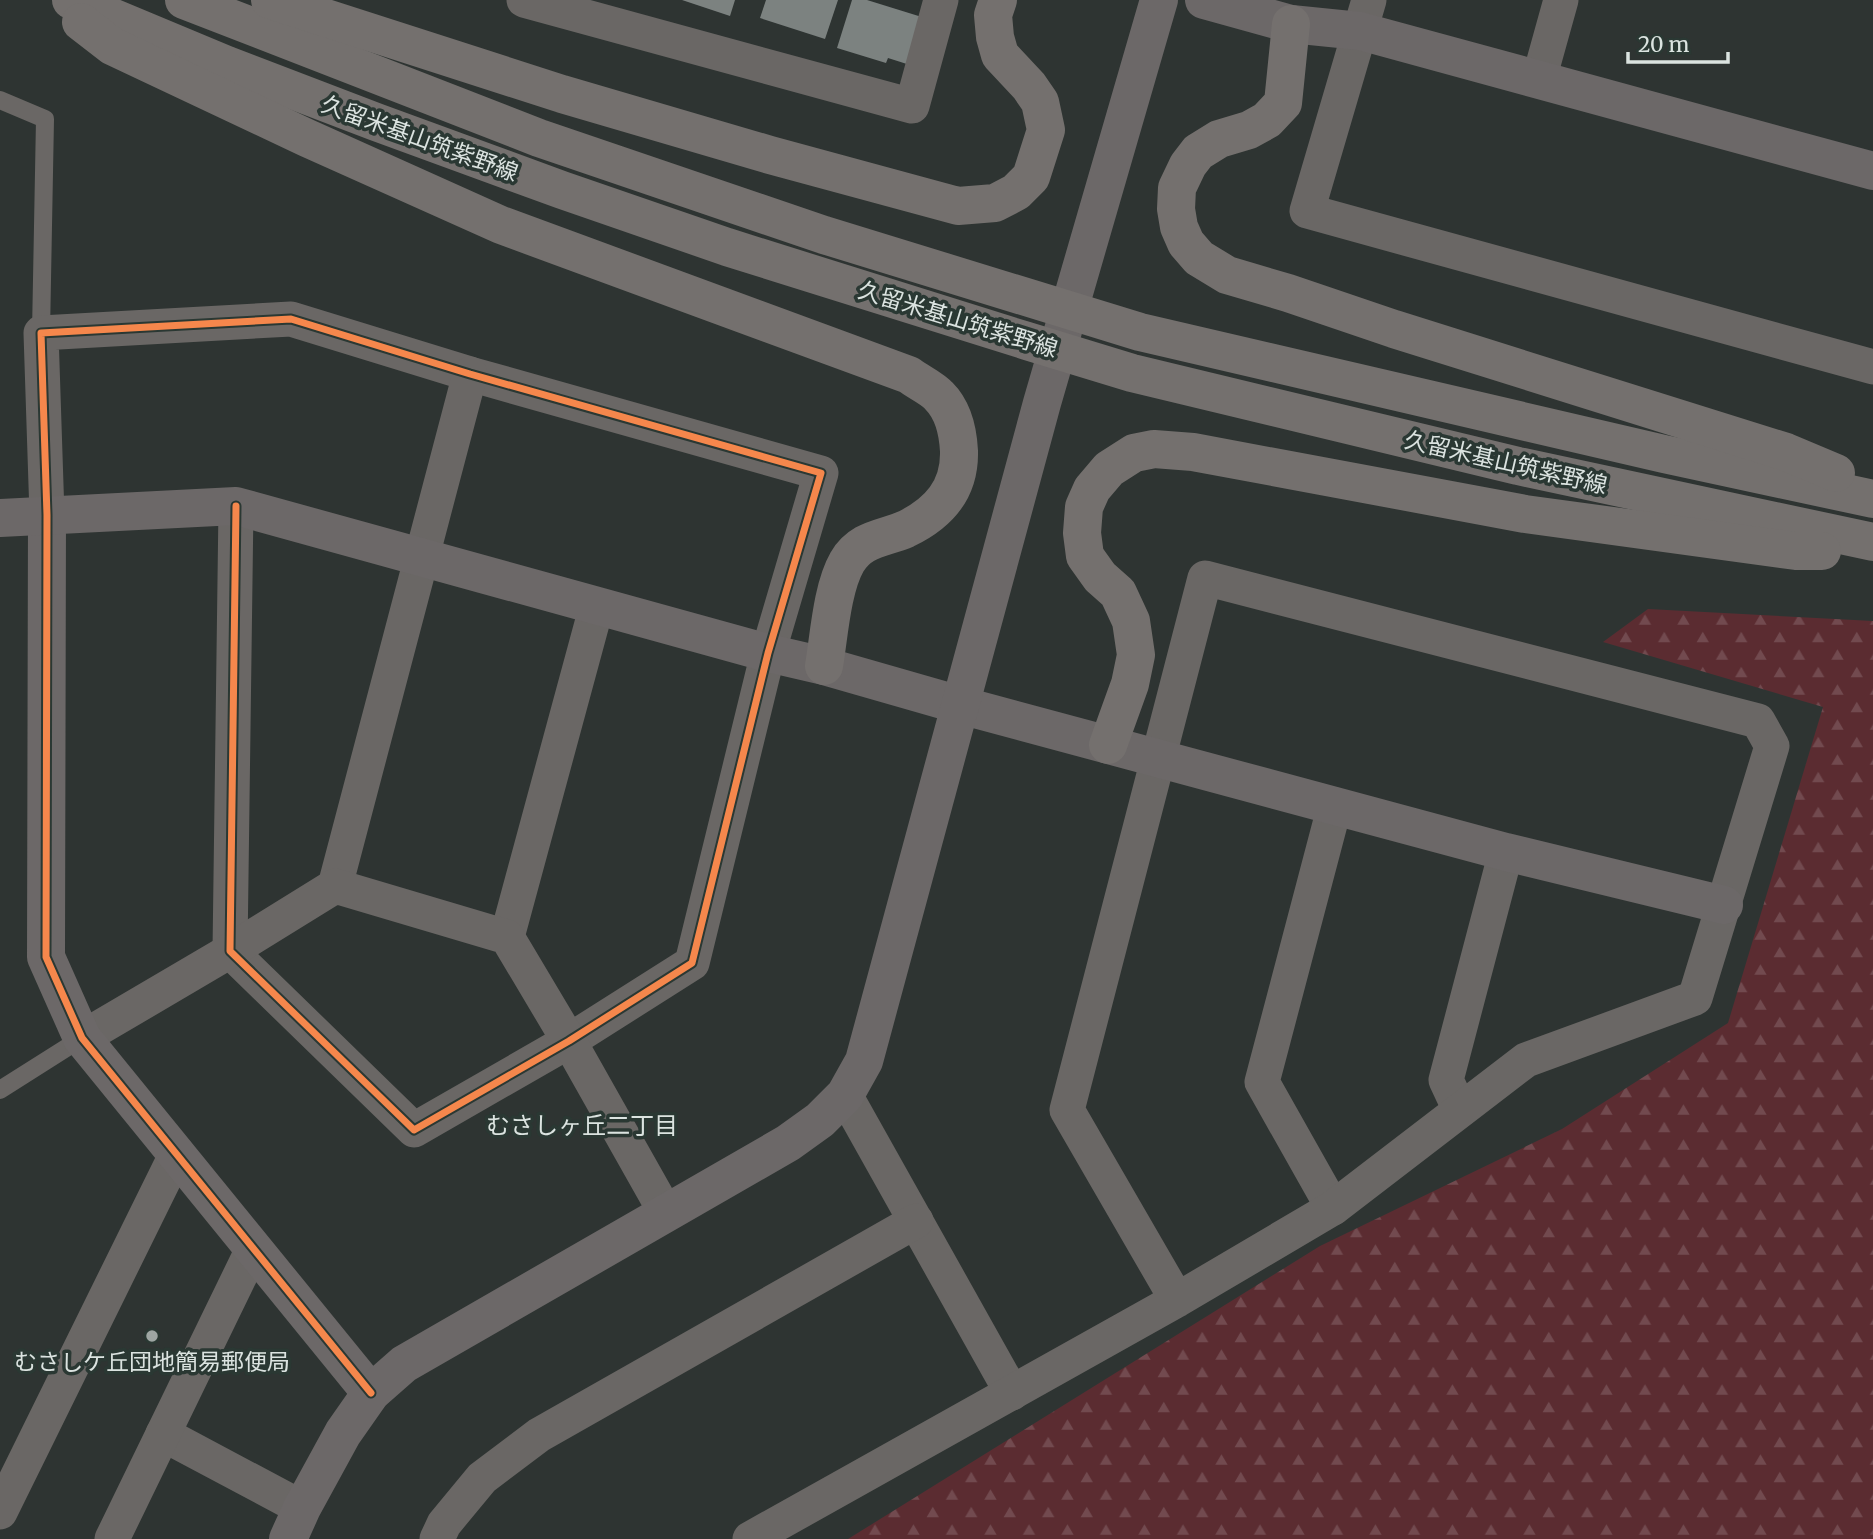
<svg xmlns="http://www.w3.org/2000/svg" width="1873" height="1539" font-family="Merriweather,'Noto Sans JP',serif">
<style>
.forest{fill:url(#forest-firs)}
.building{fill:#7c8280}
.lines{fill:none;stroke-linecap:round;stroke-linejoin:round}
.lane{stroke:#6a6765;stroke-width:18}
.street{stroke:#6a6765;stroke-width:35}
.secondary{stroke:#6c6868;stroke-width:38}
.primary{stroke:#74706e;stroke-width:38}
.cycleway-casing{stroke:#2a3833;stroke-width:11}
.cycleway{stroke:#f5874c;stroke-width:7}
.poi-dot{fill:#9ea6a3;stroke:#2a3833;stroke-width:2.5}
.labels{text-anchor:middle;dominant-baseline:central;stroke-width:7;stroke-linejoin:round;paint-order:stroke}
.street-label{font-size:23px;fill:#dbe3e0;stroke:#2a3833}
.poi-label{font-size:23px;fill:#dbe3e0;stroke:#2a3833}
.neighbourhood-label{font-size:24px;fill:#dbe3e0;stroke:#2a3833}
</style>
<defs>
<pattern id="forest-firs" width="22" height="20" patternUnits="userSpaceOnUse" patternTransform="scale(1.75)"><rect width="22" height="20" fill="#5b2c31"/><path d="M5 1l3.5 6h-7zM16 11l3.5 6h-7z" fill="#724a4f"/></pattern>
</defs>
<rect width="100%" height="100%" fill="#2e3432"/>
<path class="forest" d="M1648,609L1873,621V1539H848L1320,1246L1562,1129L1728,1023L1823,707L1603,642Z"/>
<g class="building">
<path d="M682,0H735L730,16Z"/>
<path d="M766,0H838L825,39L760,18Z"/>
<path d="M852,0H867L925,18L910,65L888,58L886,63L837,48Z"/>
</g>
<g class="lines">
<g class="lane">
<path d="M0,100L45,119L41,333"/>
<path d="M0,1090L82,1038"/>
</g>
<g class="street">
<path d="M524,0L912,106L941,0"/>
<path d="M1369,0L1307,211L1873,367"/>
<path d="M1539,79L1561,0"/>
<path d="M47,515L41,333L291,319L470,374L821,473L768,653L692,963L569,1041L414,1130L230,951L236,506"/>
<path d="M335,886L470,374"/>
<path d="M507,937L597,605"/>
<path d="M82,1038L230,951L335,886L507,937L569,1041L666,1213"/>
<path d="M845,1095L1012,1393"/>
<path d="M1460,1110L1446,1080L1506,852"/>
<path d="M1333,1208L1262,1082L1335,805"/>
<path d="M163,1434L302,1508"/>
<path d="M0,1512L177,1153"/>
<path d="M112,1539L253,1249"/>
<path d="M437,1539L444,1524L482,1478L539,1435L916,1221"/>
<path d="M750,1539L1177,1300L1333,1208L1526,1060L1695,998L1772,746L1758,721L1205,578L1067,1110L1177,1300"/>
</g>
<g class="secondary">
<path d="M1204,0L1291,24L1360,31L1873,171"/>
<path d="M47,515L46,957L82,1038L371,1393"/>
<path d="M0,518L236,506L768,653L824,666L960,705L1506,852L1724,905"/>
<path d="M288,1539L302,1508L343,1433L371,1393L404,1364L788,1143L820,1120L845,1095L864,1061L1042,403L1159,0"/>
</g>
<g class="primary">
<path d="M71,0L227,65L376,122L562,190L727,247L1027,341L1132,373L1518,466L1873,542"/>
<path d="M184,0L539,138L824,235L1140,332L1664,454L1873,499"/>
<path d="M270,0L562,94L770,155L958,206L995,203L1016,192L1031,177L1046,130L1040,102L1029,86L1000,55L995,37L993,15L998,0"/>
<path d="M81,22L112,46L307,138L501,225L909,375C918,382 932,388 939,396C953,410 958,432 959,451C960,489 939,513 906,529C883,539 861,538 847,562C832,588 829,636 824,666"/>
<path d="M1291,24L1283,103L1267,120L1249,130L1219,139L1198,152L1188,165L1177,188L1176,209L1179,227L1186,243L1199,258L1227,275L1288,293L1394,329L1786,452L1836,473"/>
<path d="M1108,745L1130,684L1136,655L1131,621L1118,593L1100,577L1085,556L1082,533L1084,507L1092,489L1109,469L1134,453L1154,449L1193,452L1525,514L1796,551H1822"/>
</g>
<g class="cycleway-casing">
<path id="cycleway" d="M236,506L230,951L414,1130L569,1041L692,963L768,653L821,473L470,374L291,319L41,333L47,515L46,957L82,1038L371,1393"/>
</g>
<use href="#cycleway" class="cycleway"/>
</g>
<circle class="poi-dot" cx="152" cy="1336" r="7"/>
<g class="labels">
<g class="street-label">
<text transform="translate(420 138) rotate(20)">久留米基山筑紫野線</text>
<text transform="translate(958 319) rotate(17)">久留米基山筑紫野線</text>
<text transform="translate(1506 462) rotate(13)">久留米基山筑紫野線</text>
</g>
<g class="poi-label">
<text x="152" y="1361">むさしケ丘団地簡易郵便局</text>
</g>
<g class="neighbourhood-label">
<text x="582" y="1125">むさしヶ丘二丁目</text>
</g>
</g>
<path d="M1628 52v10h100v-10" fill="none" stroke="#dbe3e0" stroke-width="3.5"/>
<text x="1638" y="52" font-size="21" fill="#dbe3e0" stroke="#2a3833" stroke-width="5" paint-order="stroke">20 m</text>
</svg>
